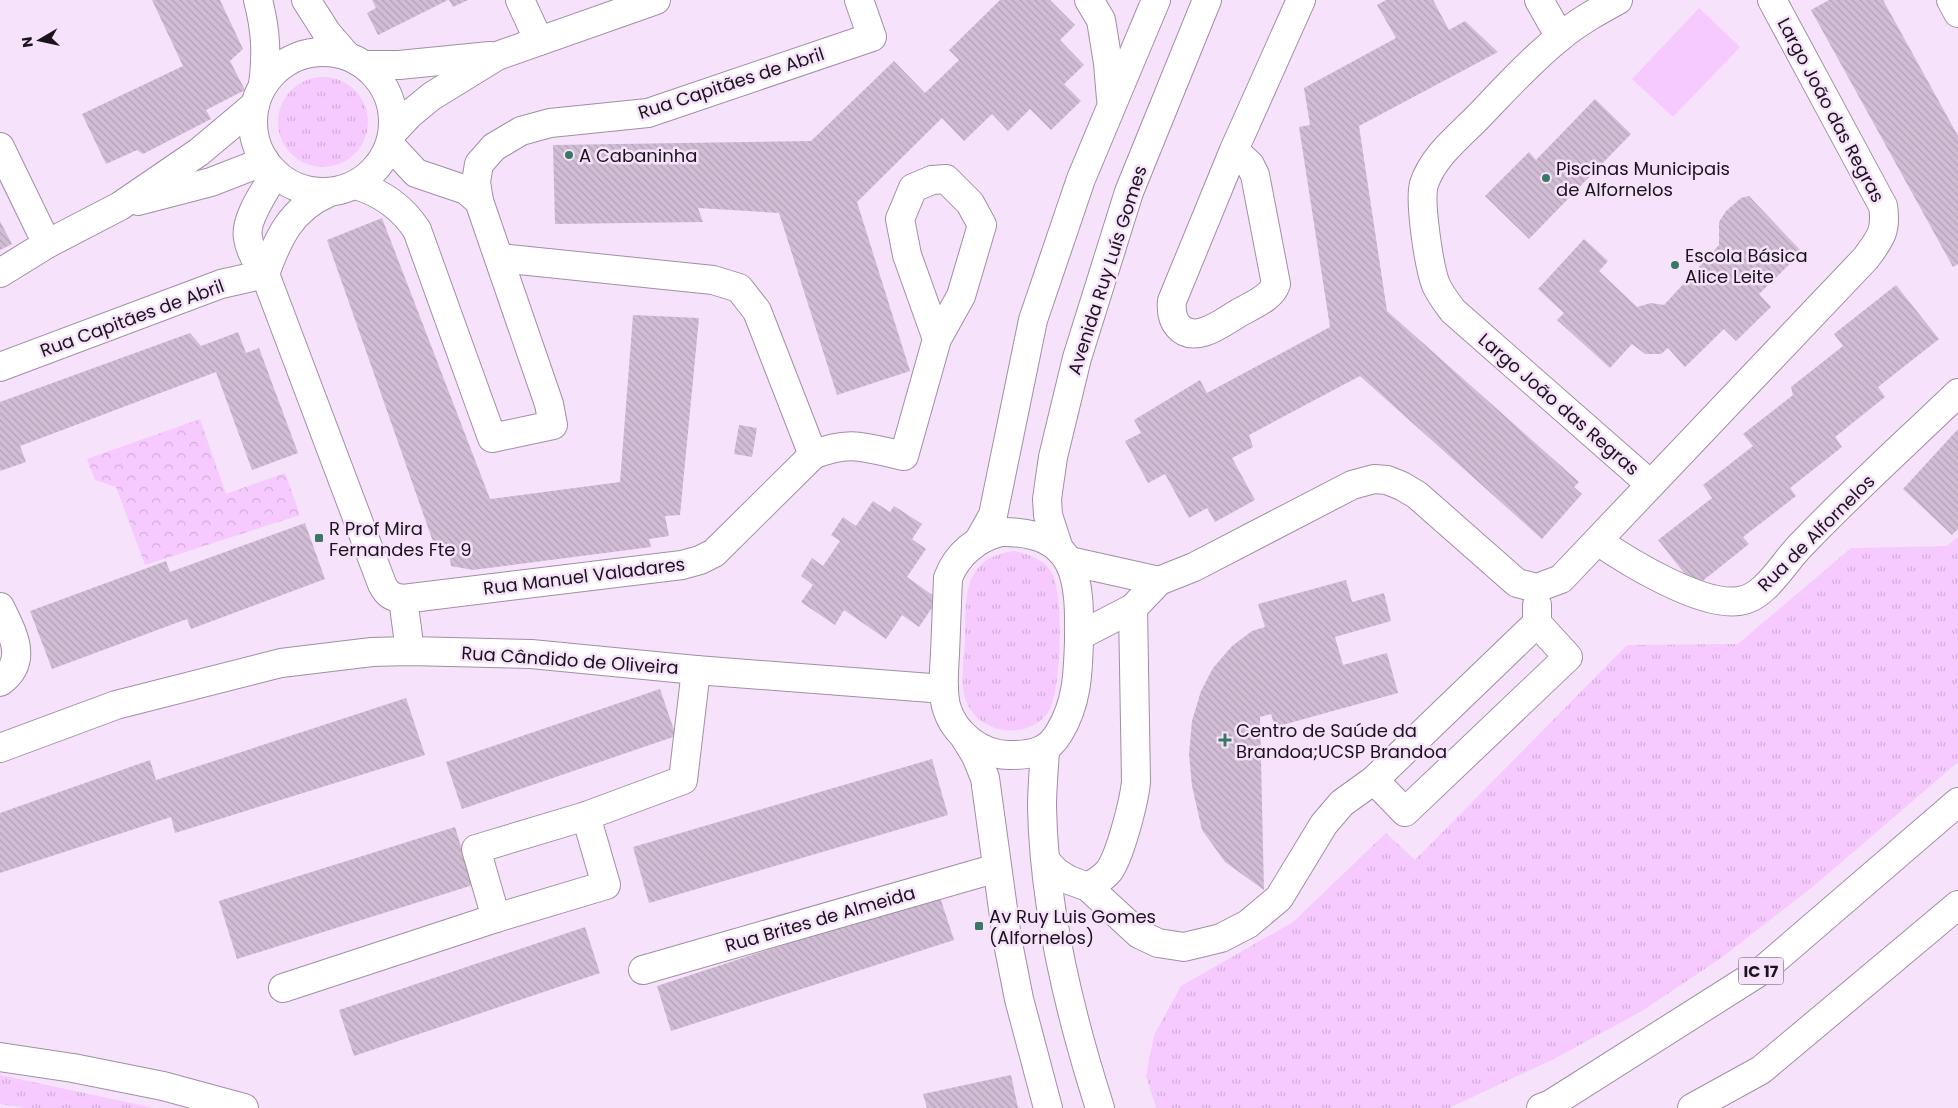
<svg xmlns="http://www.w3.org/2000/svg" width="1958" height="1108" font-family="Poppins,sans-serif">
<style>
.grass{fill:url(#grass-tufts)}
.forest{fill:url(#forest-crowns)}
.garden{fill:#f6caff}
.building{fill:url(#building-back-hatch)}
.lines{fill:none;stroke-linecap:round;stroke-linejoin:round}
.minor-casing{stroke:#a18ea5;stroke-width:30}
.highway-casing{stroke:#a18ea5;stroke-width:30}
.minor{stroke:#fff;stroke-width:28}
.highway{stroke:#fff;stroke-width:28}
.poi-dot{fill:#3a7864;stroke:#f7e2fb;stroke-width:2}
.labels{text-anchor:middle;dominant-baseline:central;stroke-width:5;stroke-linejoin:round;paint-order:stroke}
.shield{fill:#f7e2fb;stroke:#5d5260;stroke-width:1}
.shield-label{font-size:16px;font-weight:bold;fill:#1b141d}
.street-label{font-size:18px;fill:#1b141d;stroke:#f7e2fb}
.poi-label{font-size:18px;fill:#1b141d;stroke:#f7e2fb;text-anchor:start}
</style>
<defs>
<pattern id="grass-tufts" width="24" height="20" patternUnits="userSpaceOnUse" patternTransform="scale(1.25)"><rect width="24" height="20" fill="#f6caff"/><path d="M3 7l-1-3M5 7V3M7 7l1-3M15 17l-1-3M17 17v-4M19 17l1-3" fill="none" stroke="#d2adda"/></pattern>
<pattern id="forest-crowns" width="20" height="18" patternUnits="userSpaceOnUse" patternTransform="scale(1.25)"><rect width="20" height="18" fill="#f6caff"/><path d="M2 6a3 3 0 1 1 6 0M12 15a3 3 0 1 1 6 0" fill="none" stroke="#d2adda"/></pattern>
<pattern id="building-back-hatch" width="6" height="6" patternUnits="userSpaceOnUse" patternTransform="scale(1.25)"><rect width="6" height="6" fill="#d1bdd5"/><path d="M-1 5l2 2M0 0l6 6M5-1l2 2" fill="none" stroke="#b3a2b6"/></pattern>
</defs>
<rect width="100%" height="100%" fill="#f7e2fb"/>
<g class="grass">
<circle cx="323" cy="122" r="45"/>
<path d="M1958,537V762L1815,885L1721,958L1642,1011L1554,1059L1449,1108H1156L1146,1076L1154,1035L1181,986L1293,922L1386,833L1415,860L1627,645L1738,644L1851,548L1947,546Z"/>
<path d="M1014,551C1029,554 1044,559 1052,573C1064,593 1062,695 1047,714C1024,742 976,733 965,698C960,681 964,659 965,641C966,599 961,558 1014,551Z"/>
<path d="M0,1075L136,1104L153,1108H25L0,1104Z"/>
</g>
<path class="forest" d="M200,419L226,494L285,473L300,515L145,565L116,487L95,480L87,459Z"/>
<path class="garden" d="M1699,8L1740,47L1673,117L1632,79Z"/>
<g class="building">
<path d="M152,0H220L243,49L230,61L245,90L206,110L211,119L143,154L137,150L106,164L82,114L183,66Z"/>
<path d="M372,0H448L378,35L367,13L376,8Z"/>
<path d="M449,0H468L453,7Z"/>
<path d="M1000,0H1050L1075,25L1060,40L1084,65L1064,84L1081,101L1051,130L1030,109L1008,131L992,114L964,141L942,118L857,202L910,371L837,395L779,213L698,208L703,222L555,224L553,145L811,141L894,61L925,93L959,60L949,50Z"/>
<path d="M1386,0H1433L1449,30L1465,21L1498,52L1359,126L1387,311L1579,482L1574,487L1582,494L1542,539L1360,376L1249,435L1253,447L1232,458L1255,500L1215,522L1207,508L1189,518L1165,474L1148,483L1125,441L1141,433L1134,420L1200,380L1207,393L1330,327L1299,127L1310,125L1304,88L1396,38L1377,5Z"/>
<path d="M1829,0H1883L1958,136V264L1953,267L1811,10Z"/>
<path d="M1595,99L1631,134L1529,239L1485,196L1529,152L1536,160Z"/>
<path d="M1749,196L1802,252L1759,294L1771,307L1736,341L1724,329L1685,367L1668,348L1661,354H1645L1632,344L1610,368L1557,320L1564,313L1538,289L1584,239L1608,261L1599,271L1637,307L1651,303L1664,305L1719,245V222L1726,211L1741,198Z"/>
<path d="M382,218L490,499L620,482L633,315L699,318L680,515L665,516L669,536L649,539L651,547L473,570L451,566L449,554L438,556L327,240Z"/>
<path d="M0,221L12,244L0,250Z"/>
<path d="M1896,285L1939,339L1878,387L1885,397L1835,437L1842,447L1790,488L1796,496L1743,537L1749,544L1695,587L1658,540L1712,498L1703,485L1753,446L1743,434L1793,395L1791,387L1843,346L1834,334Z"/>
<path d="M238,332L246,353L259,348L298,453L252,470L216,372L20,446L26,462L0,471V402L190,333L201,346Z"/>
<path d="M739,425L757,428L752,457L734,454Z"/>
<path d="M1958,429V529L1952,535L1903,489Z"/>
<path d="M873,501L890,512L894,506L922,524L912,539L926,549L907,577L938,599L919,627L902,615L886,639L844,610L835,625L801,602L813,585L801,576L812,558L823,566L840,541L831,535L843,517L856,526Z"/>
<path d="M305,523L325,579L191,629L187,619L52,669L30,611L166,561L170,572Z"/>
<path d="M1346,580L1352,602L1384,593L1391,621L1335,637L1343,665L1387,653L1398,693L1275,727L1271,714L1260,717L1264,890L1225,862L1202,830L1192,786L1189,754L1192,721L1201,691L1213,668L1232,646L1252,631L1265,627L1258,604Z"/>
<path d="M660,689L676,736L462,809L446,762Z"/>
<path d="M406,698L425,755L175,833L171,817L0,873V813L150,760L156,780Z"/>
<path d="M932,759L948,815L649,903L633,847Z"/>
<path d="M455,827L473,885L237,959L219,901Z"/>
<path d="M939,894L954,940L671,1031L657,986Z"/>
<path d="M585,927L600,973L354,1056L339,1010Z"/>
<path d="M1011,1075L1018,1108H927L923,1094Z"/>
</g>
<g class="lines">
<g class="minor-casing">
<g id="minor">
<path d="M258,0C266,31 267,53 263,85"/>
<path d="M306,0L327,33L346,55"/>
<path d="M520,0L539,41"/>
<path d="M1089,0L1101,20L1108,63L1111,99"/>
<path d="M1539,0L1560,37"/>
<path d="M1618,0C1598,11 1578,22 1560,37C1530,61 1503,91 1476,119C1457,138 1433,157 1424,184C1419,201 1429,267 1436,285C1440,294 1447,303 1453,311L1650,484"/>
<path d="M1951,0L1958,13"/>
<circle cx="323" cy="122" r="70"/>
<path d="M365,65H399L490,56"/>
<path d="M393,132L410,114L432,96L497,56L656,0"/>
<path d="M0,147L47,244"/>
<path d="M1234,150L1250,165L1255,175L1276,284C1271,299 1250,306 1237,314C1222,323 1194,345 1178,326C1172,319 1171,311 1172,301L1234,150L1301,0"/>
<path d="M275,174C266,189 244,220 248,238C250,252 258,263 265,274L382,584C387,594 391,597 403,599L682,565L700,560L714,553L813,455L757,311L739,288L713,280L500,258"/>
<path d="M356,185C382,193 402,207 417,230L492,438L553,425L549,404L479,201L466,190L416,173L390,145"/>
<path d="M138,201L211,182L265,161"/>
<path d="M479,201L476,182L479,164L494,147L521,131L550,123L648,113L872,37L859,0"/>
<path d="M0,273L47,244L120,206L199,152L255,105"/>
<path d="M265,274C278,238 291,209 328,193"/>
<path d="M0,367L221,284L265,274"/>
<path d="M813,455C850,439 867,448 904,456L937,339L907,255L900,219L913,188L932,180L946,179L970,203L982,225L961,296L937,339"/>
<path d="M1001,532C1078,531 1080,579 1079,641C1078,674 1077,704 1059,733C1048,752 1032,755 1011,755C983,756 954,735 946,706C942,689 944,671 945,654C946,628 947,603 948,578C957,554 977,538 1001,532Z"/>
<path d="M979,540L993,515L1033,320L1081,179L1156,0"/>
<path d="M1598,541C1628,562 1702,607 1739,601C1748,600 1758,594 1765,587C1780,573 1790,555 1805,541C1854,490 1907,442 1958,393"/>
<path d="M1059,549L1048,515L1047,499L1053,457L1077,358L1129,192L1207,0"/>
<path d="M1069,561L1159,581"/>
<path d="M403,599L410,651"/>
<path d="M0,607C13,634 29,661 0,682"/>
<path d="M1079,636L1133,608L1159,581L1194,567L1352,485L1374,479L1387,480L1402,486L1417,495L1517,583L1537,588L1561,579L1866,258C1880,239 1887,231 1883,206L1772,0"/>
<path d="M965,738L976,756L985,778L1007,938L1019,999L1048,1108"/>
<path d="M0,748L116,705L281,663L372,652L410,651L531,654L696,670L944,689"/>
<path d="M1045,750C1044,768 1042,788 1042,807C1044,908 1069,1012 1100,1108"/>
<path d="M1374,780L1405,812L1568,657L1537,623V605"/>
<path d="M1046,861L1056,872L1069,880L1088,887L1139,934L1158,943L1184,947L1221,938L1248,924L1279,898L1324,824L1342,803L1374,780L1537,623"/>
<path d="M1088,887C1095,883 1103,878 1109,871C1120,856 1134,802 1136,782L1133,608"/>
<path d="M496,918L476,849L586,816L683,780L696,670"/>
<path d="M643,970L997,868"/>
<path d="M283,988L496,918L606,885L586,816"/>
</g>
</g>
<g class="highway-casing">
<g id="highway">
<path d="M0,1057L73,1068L163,1086L244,1108"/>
<path d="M1541,1108L1551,1104L1764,969L1958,802"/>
<path d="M1692,1108L1761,1070L1958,905"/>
</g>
</g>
<use href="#minor" class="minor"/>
<use href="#highway" class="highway"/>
</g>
<g class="poi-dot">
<circle cx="569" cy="155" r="5"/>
<circle cx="1546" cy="178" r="5"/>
<circle cx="1675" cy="265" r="5"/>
<rect x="314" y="533" width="10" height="10" rx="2.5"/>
<path d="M1222.5 732.5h5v5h5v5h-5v5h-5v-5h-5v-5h5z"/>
<rect x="974" y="921" width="10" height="10" rx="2.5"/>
</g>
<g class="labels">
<rect class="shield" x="1738.5" y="957.5" width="45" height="27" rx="4"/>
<g class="shield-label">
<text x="1761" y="971">IC 17</text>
</g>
<g class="street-label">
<text transform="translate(731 83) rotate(-18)">Rua Capitães de Abril</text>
<text transform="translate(1831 110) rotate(62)">Largo João das Regras</text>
<text transform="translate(1107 270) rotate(-72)">Avenida Ruy Luís Gomes</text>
<text transform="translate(132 318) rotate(-20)">Rua Capitães de Abril</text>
<text transform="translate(1559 404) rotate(41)">Largo João das Regras</text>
<text transform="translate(1816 533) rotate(-45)">Rua de Alfornelos</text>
<text transform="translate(584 576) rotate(-7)">Rua Manuel Valadares</text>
<text transform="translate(570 660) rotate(4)">Rua Cândido de Oliveira</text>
<text transform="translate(820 919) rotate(-16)">Rua Brites de Almeida</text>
</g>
<g class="poi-label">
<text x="579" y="155">A Cabaninha</text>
<text x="1556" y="168">Piscinas Municipais<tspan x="1556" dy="21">de Alfornelos</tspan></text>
<text x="1685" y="255">Escola Básica<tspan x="1685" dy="21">Alice Leite</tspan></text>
<text x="329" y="528">R Prof Mira<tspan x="329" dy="21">Fernandes Fte 9</tspan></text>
<text x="1236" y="730">Centro de Saúde da<tspan x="1236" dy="21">Brandoa;UCSP Brandoa</tspan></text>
<text x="989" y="916">Av Ruy Luis Gomes<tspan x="989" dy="21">(Alfornelos)</tspan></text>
</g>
</g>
<g transform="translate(40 40) rotate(261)" stroke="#f7e2fb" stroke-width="4" paint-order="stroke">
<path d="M0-4L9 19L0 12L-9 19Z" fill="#1b141d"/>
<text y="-8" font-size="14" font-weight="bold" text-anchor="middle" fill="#1b141d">N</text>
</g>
</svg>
